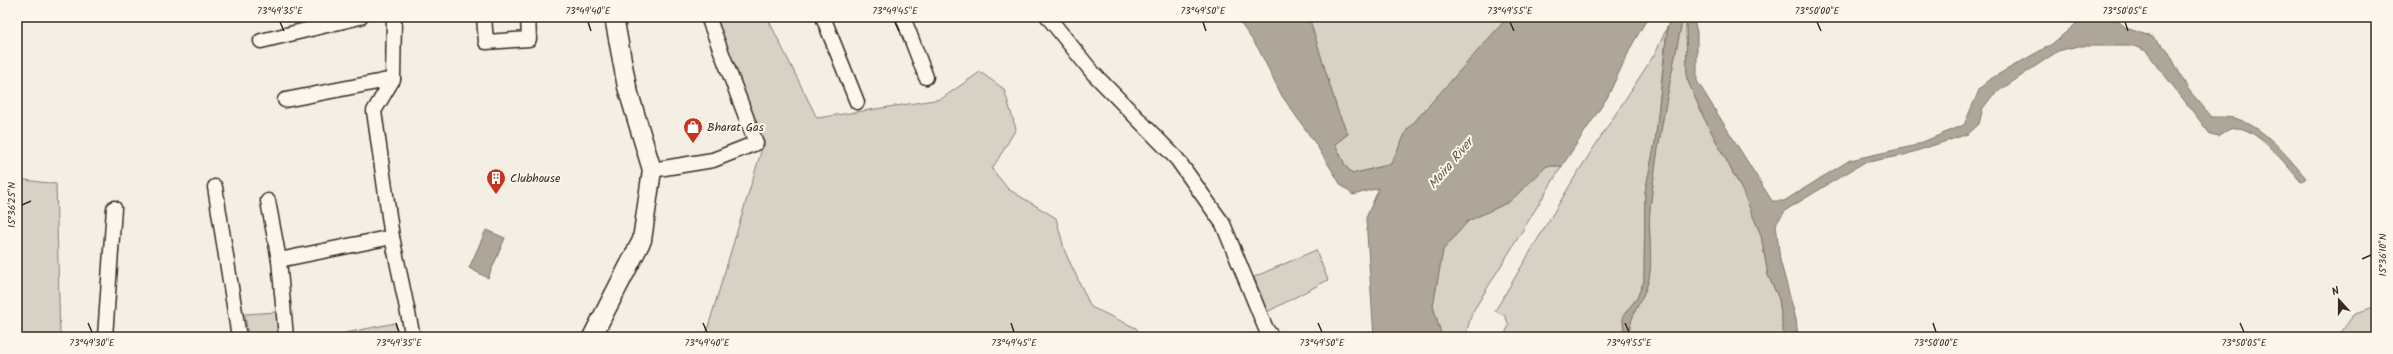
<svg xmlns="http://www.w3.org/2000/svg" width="2393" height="354" font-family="Kalam,sans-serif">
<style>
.green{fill:#d8d1c6;stroke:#8a7e72}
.water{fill:#afa69a;stroke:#817468}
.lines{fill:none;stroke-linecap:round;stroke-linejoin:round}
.minor-casing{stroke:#3b2a1e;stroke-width:17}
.tertiary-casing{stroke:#3b2a1e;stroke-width:21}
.minor{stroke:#fbf7ec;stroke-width:14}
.tertiary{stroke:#fbf7ec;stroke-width:18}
.ticks{fill:none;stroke:#3b2a1e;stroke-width:1.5}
.labels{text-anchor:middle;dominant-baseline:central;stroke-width:4;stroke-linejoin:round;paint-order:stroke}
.poi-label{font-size:12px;fill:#3b2a1e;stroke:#fbf7ec;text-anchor:start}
.water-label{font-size:13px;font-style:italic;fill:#645549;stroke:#fbf7ec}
.neatline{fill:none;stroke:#3b2a1e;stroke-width:1.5}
.ticks-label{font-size:10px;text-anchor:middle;fill:#3b2a1e}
</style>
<rect width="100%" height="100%" fill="#f3efe4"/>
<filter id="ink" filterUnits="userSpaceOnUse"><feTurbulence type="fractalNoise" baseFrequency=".025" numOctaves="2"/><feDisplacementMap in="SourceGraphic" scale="8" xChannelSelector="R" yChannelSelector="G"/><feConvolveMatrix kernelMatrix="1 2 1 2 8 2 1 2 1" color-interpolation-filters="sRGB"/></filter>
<g filter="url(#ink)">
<g class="green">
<path d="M729,17H767L817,118L941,99L980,72L1004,89L1016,129L992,169L1008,189L1056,218L1065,252L1091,307L1136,328L1141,337H705L764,142L717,21Z"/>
<path d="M1309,17H1508L1407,130L1391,164L1352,174L1345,165L1335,144L1348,134L1338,112Z"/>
<path d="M1683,17H1686L1687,79L1704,118L1743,192L1761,235L1768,275L1779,299L1784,337H1629C1629,310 1647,299 1650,272C1652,251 1648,229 1650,208C1657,144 1670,80 1683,17Z"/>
<path d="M1667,27L1655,143L1645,192L1644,281L1637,298L1623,316L1624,337H1501L1504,336L1509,325L1505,316L1495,311L1576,175L1656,52Z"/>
<path d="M1547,166H1562L1472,313L1465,337H1442L1433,306L1443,250L1468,221L1509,202Z"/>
<path d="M17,179L56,184L60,337H17Z"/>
<path d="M1316,250L1328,280L1267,312L1254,277Z"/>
<path d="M2376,306V337H2338L2354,314Z"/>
<path d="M277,312L280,337H248L245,314Z"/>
<path d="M395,323L398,337H345V333Z"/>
</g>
<g class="water">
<path d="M1236,17H1309L1338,112L1348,134L1335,144L1345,165L1352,174L1391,164L1407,130L1508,17H1648L1632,45L1607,98L1562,166H1547L1509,202L1468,221L1443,250L1433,306L1442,337H1374L1366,218L1379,188L1353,195L1341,185L1315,143L1282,96L1258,48Z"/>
<path d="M1669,17H1683C1670,80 1657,144 1650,208C1648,229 1652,251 1650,272C1647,299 1629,310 1629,337H1624L1623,316L1637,298L1644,281L1645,192L1655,143Z"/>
<path d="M1686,17H1693L1697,32V81L1772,201H1784L1850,160L1913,146L1964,125L1980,88L1992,78L2052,44L2084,17H2114L2126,28L2150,36L2167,49L2188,89L2212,117C2219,117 2227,117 2234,118C2264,126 2286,155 2306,178L2301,182C2288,167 2256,126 2235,128C2230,128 2223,133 2219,136L2210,134L2146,51L2134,46H2078L2058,51L1993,95L1983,108L1979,124L1968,134L1904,155L1863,163L1786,210L1776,224L1780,260L1796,319L1798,337H1784L1779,299L1768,275L1761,235L1743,192L1704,118L1687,79Z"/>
<path d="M486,230L505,238L488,278L469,268Z"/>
</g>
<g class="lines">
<g class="minor-casing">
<g id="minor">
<path d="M394,17L393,79L374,111L392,237L413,337"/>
<path d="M484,17L486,42L529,39L528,17"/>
<path d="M823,17L857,102"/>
<path d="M903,17L926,77"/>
<path d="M1048,17L1093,73L1177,159L1223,224L1266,329L1272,337"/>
<path d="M261,41L360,17"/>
<path d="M285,100L393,79"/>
<path d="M652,170L713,160L756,143L708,17"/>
<path d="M215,187L239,337"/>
<path d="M268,201L279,260L286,337"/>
<path d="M279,260L392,237"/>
<path d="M105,337L114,208"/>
</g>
</g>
<g class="tertiary-casing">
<path id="tertiary" d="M592,337L642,240L652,170L627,87L614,17"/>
</g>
<use href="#minor" class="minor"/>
<use href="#tertiary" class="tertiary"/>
</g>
</g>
<path class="ticks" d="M280,22L284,31M588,22L591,31M895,22L899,31M1203,22L1206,31M1510,22L1514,31M1817,22L1821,31M2125,22L2128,31M22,205L31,201M2362,259L2371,255M88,323L92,332M396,323L399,332M703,323L707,332M1011,323L1014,332M1318,323L1322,332M1625,323L1629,332M1933,323L1936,332M2240,323L2244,332"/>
<defs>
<g id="shop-pin" transform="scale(1)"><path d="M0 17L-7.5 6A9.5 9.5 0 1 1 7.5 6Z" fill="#c8321e" stroke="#fbf7ec"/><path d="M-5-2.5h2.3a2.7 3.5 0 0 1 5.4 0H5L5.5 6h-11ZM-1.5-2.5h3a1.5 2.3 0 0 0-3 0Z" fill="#fff"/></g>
<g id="building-pin" transform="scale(1)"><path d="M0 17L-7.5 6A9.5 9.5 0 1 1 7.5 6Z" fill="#c8321e" stroke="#fbf7ec"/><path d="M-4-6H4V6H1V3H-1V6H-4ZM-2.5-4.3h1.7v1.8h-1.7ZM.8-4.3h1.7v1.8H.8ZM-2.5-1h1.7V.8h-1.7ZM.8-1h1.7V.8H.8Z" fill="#fff"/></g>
</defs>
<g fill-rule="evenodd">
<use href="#shop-pin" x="693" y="127"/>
<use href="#building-pin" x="496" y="178"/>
</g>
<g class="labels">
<g class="poi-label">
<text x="707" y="127">Bharat Gas</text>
<text x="510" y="178">Clubhouse</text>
</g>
<g class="water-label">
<text transform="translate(1451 164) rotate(-50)">Moira River</text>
</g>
</g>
<rect width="2393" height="354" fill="none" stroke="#fbf7ec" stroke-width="44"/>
<g transform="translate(2339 300) rotate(339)" stroke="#fbf7ec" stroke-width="3" paint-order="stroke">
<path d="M0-3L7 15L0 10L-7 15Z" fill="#3b2a1e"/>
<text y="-6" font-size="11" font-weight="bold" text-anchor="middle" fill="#3b2a1e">N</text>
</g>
<rect x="22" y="22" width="2349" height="310" class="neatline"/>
<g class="ticks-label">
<text x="280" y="14">73°49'35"E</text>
<text x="588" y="14">73°49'40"E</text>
<text x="895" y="14">73°49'45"E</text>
<text x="1203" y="14">73°49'50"E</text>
<text x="1510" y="14">73°49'55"E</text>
<text x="1817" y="14">73°50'00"E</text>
<text x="2125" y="14">73°50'05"E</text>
<text transform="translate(11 205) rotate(-90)" y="4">15°36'25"N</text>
<text transform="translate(2382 255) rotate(-90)" y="4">15°36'10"N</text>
<text x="92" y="346">73°49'30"E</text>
<text x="399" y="346">73°49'35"E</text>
<text x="707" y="346">73°49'40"E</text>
<text x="1014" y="346">73°49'45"E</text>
<text x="1322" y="346">73°49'50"E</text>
<text x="1629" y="346">73°49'55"E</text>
<text x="1936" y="346">73°50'00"E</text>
<text x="2244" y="346">73°50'05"E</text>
</g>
</svg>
